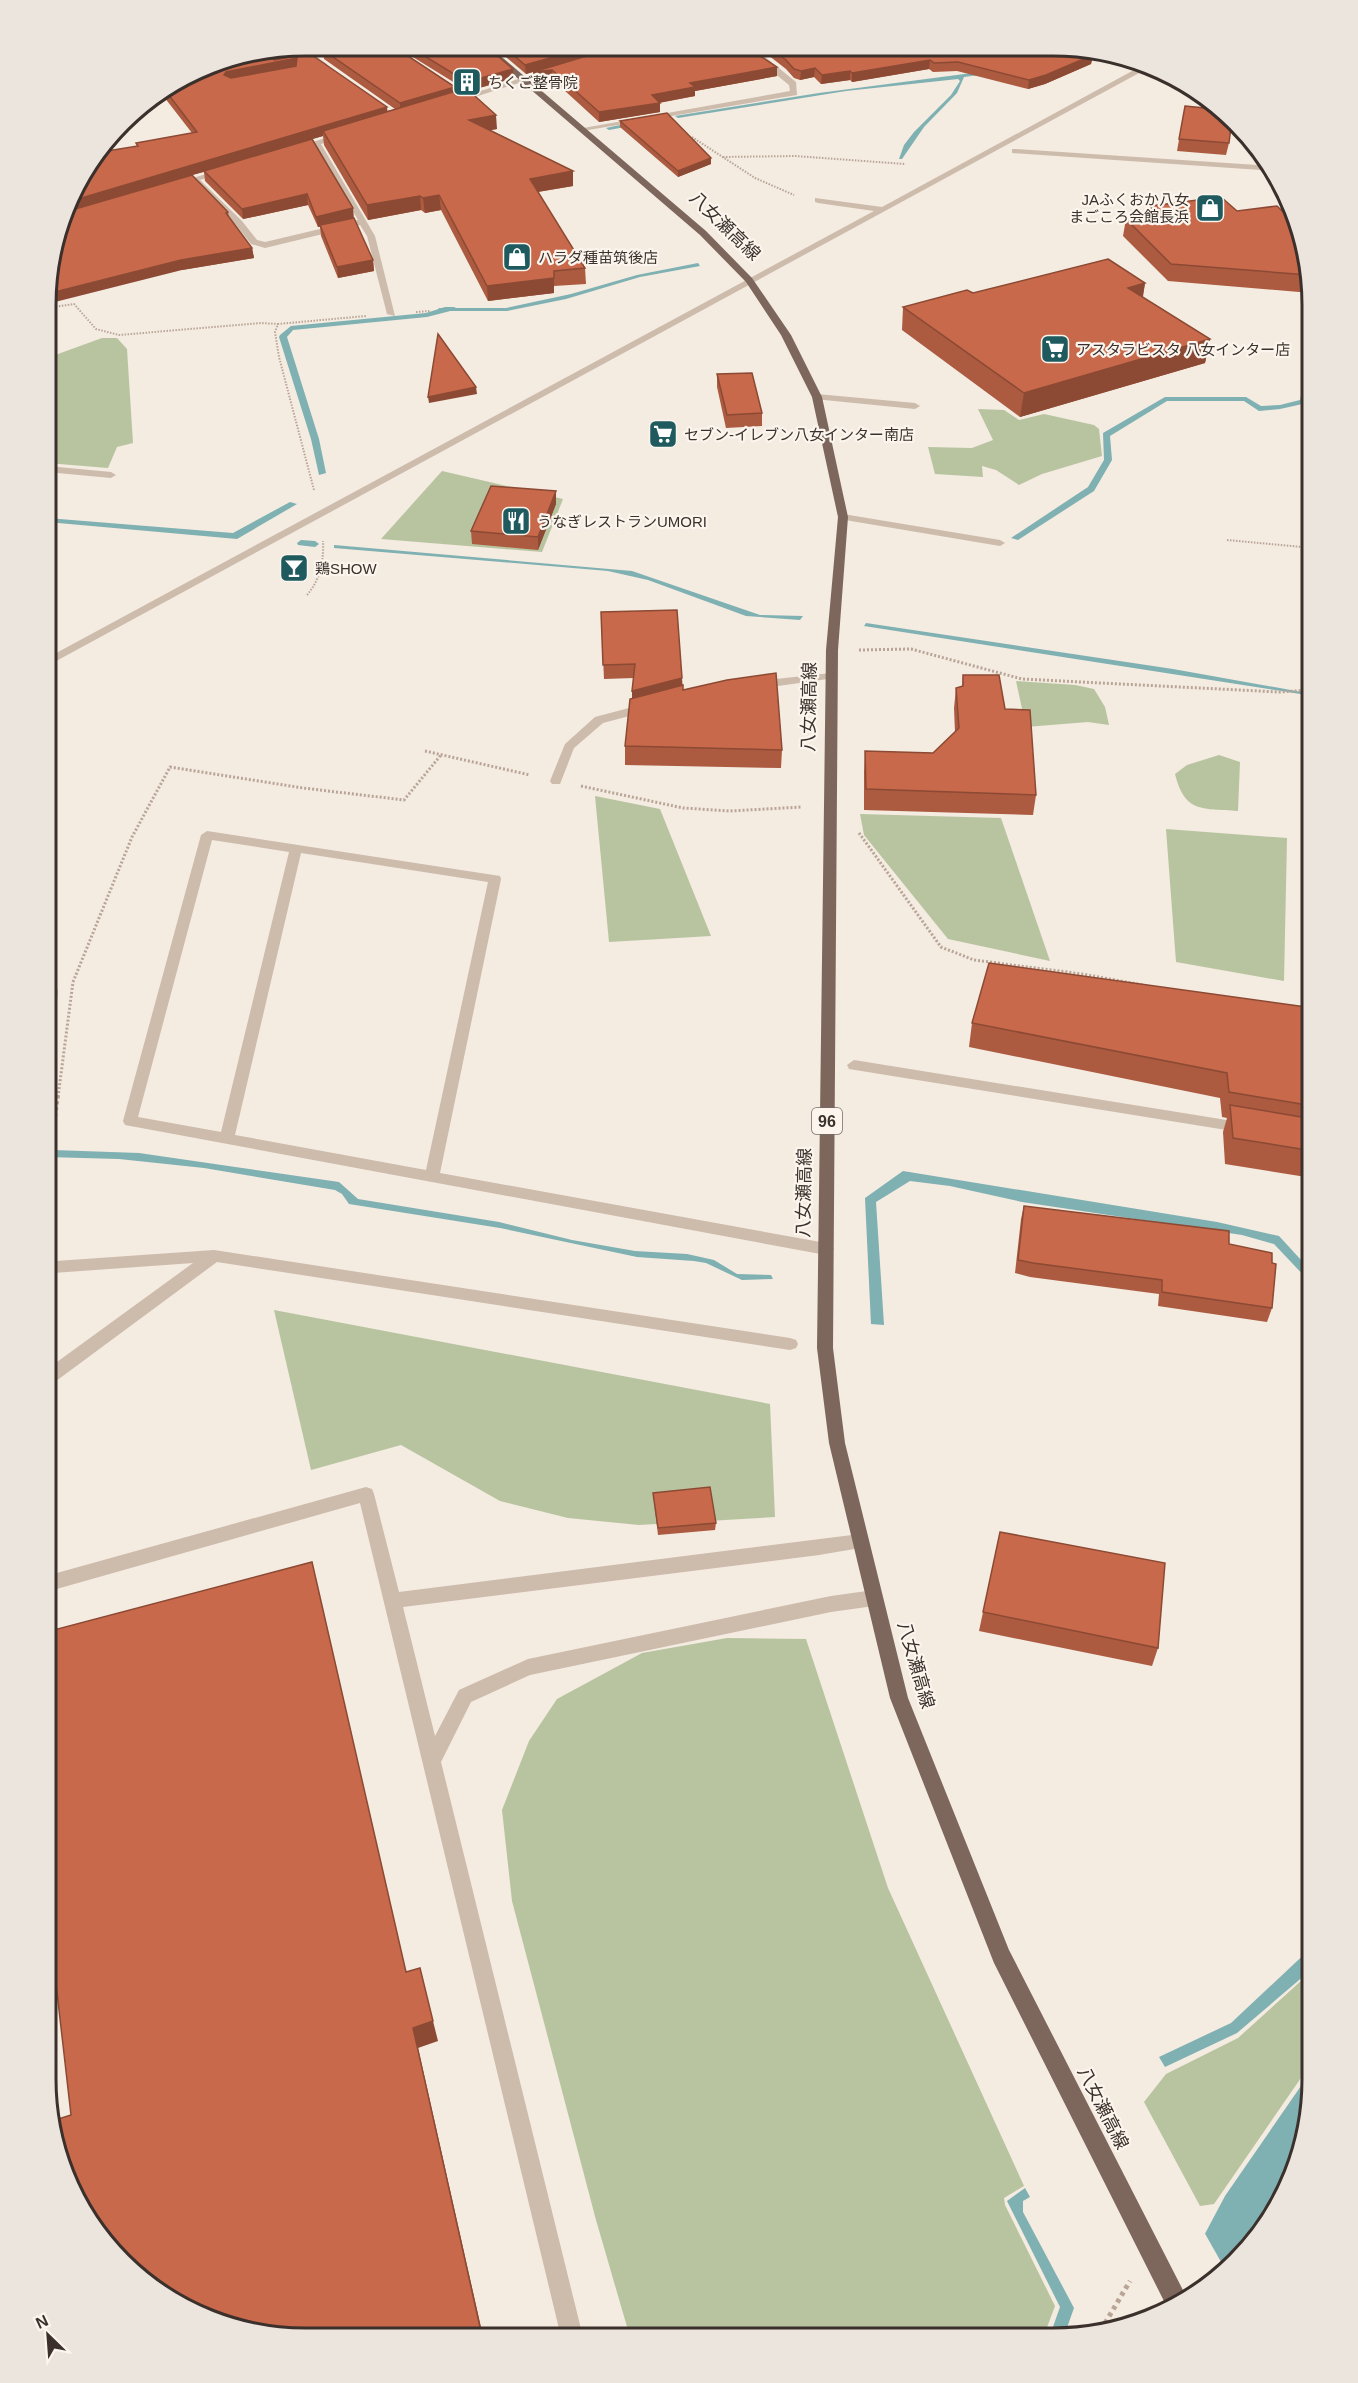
<svg xmlns="http://www.w3.org/2000/svg" width="1358" height="2383" font-family="Arial,'Noto Sans JP',sans-serif">
<style>
.green{fill:#b8c4a0}
.water{fill:#7fb0b2}
.pier{fill:#f4ebe1}
.lines{fill:none;stroke-linecap:round;stroke-linejoin:round}
.stream{fill:#7fb0b2;fill-rule:evenodd}
.path-far3{stroke:#b9a596;stroke-width:2;stroke-dasharray:1.5 1.5;stroke-linecap:butt}
.path-far2{stroke:#b9a596;stroke-width:3;stroke-dasharray:2 2;stroke-linecap:butt}
.path-far1{stroke:#b9a596;stroke-width:4;stroke-dasharray:3 3;stroke-linecap:butt}
.path{stroke:#b9a596;stroke-width:5;stroke-dasharray:4 4;stroke-linecap:butt}
.minor{fill:#cdbbac;fill-rule:evenodd}
.major{fill:#7d675c;fill-rule:evenodd}
.wall{fill:#ac5a40}
.shaded-wall{fill:#8c4a34}
.building{fill:#c8694b;stroke:#8c4a34;stroke-width:1.5;fill-rule:evenodd}
.labels{text-anchor:middle;dominant-baseline:central;stroke-width:4.5;stroke-linejoin:round;paint-order:stroke}
.far-poi-label{font-size:15px;fill:#3b302b;stroke:#fbf5ee;text-anchor:start}
.shield{fill:#fbf5ee;stroke:#756b66;stroke-width:1.5}
.shield-label{font-size:16px;font-weight:bold;fill:#3b302b}
.street-label{font-size:18px;fill:#3b302b;stroke:#fbf5ee}
.rim{fill:none;stroke:#3b302b;stroke-width:3}
</style>
<rect width="100%" height="100%" fill="#f4ebe1"/>
<g class="green">
<path d="M102,338H117L127,349L133,443L117,447L108,468L47,463V358Z"/>
<path d="M978,409L1004,410L1019,420L1044,414L1094,425L1099,429L1102,456L1042,474L1019,485L996,470L982,466L983,477L935,474L928,447L972,448L993,440Z"/>
<path d="M442,471L563,499L542,552L381,539Z"/>
<path d="M1016,681L1075,685L1094,689L1105,707L1109,725L1088,722L1026,727Z"/>
<path d="M1219,755L1240,762L1238,811C1203,808 1185,814 1175,774L1187,765Z"/>
<path d="M595,796L660,809L711,936L609,942Z"/>
<path d="M860,814L1001,818L1050,961L948,939L864,835Z"/>
<path d="M1166,829L1287,838L1284,981L1176,962Z"/>
<path d="M54,980L58,991L46,1114V984Z"/>
<path d="M274,1310L770,1404L775,1517L639,1525L568,1518L500,1501L401,1445L311,1470Z"/>
<path d="M727,1638L806,1639L888,1888L1024,2186L1004,2198L1005,2205L1055,2306L1043,2338L630,2337L596,2220L512,1901L502,1810L529,1741L557,1699L642,1653Z"/>
<path d="M1312,1971V2062L1214,2204L1200,2206L1144,2102L1166,2074L1238,2038Z"/>
</g>
<g class="water">
<path d="M1117,54L1122,56L964,77L957,93L924,127L902,159H899L904,145L914,132L951,95L960,81L958,79L846,91L678,118L675,116L819,93Z"/>
<path d="M698,263L700,266L640,277L566,299L507,311H437L439,308H506L571,294L637,275Z"/>
<path d="M290,502L297,504L237,539L47,522V518L233,533Z"/>
<path d="M334,545L632,571L760,615L803,616L800,620L746,616L648,580L608,571L334,548Z"/>
<path d="M866,623L1173,669L1313,694V696L864,626Z"/>
<path d="M53,1150L139,1153L339,1182L358,1199L499,1222L572,1240L635,1251L687,1254L714,1260L737,1274L771,1275L773,1279L742,1280L706,1263L694,1261L637,1257L500,1228L349,1204L342,1194L335,1190L204,1168L119,1159L47,1157Z"/>
<path d="M903,1171L1217,1222L1279,1236L1313,1273V1282L1309,1281L1274,1244L1242,1235L1022,1202L950,1186L910,1181L876,1202L884,1325L871,1324L865,1198Z"/>
<path d="M1312,1947V1969L1237,2033L1165,2067L1159,2057L1231,2023Z"/>
<path d="M1312,2070V2095L1293,2177L1259,2237L1198,2294L1164,2311L1225,2196Z"/>
<path d="M1025,2188L1030,2197L1023,2201V2212L1074,2308L1064,2336L1049,2338L1060,2307L1007,2201Z"/>
</g>
<path class="pier" d="M1203,2230L1225,2269L1198,2294L1161,2312Z"/>
<g class="lines">
<g class="stream">
<path d="M634,122L636,123V125L609,130L606,128Z"/>
<path d="M445,307H454L458,309L427,317L293,330L287,337L319,439L326,473L319,475L311,439L279,337L280,335L291,326L426,313Z"/>
<path d="M1310,369H1313V377L1307,403L1280,409L1259,411L1244,401H1167L1110,436L1112,460L1094,491L1018,540L1011,538L1088,487L1104,460L1103,433L1165,397H1246L1261,406L1280,405L1300,400L1306,373Z"/>
<path d="M301,540L315,541L319,544L315,547L298,545L297,543Z"/>
</g>
<g class="path-far3">
<path d="M692,137L755,178L794,195"/>
<path d="M723,157L795,156L905,164"/>
<path d="M47,308L74,304L96,329L119,335L261,323L278,324"/>
<path d="M416,312L430,311"/>
<path d="M314,490L279,357L275,332L278,324L366,316"/>
<path d="M1227,540L1313,548"/>
<path d="M307,595C320,580 324,561 323,541"/>
</g>
<g class="path-far2">
<path d="M859,650L911,649L1022,679L1279,692L1313,690"/>
<path d="M425,751L530,775"/>
<path d="M581,786L683,808L730,811L802,807"/>
<path d="M859,833L941,947L974,960L1082,974L1143,985"/>
<path d="M58,1097L73,982L132,837L170,767L303,788L404,800L441,755"/>
</g>
<path class="path-far1" d="M52,1140L58,1095"/>
<path class="path" d="M1101,2330L1130,2281"/>
<g class="minor">
<path d="M301,46L327,64V68H321L294,47Z"/>
<path d="M758,56H764L796,82L797,95L582,131L578,129L790,91L789,85L758,60Z"/>
<path d="M1145,64L1152,66L47,666V658L874,211L818,203L815,202V198L882,207Z"/>
<path d="M550,69L557,71L459,102L452,100Z"/>
<path d="M344,132L348,134L347,136L321,144L375,236L395,316L387,314L367,236L360,225L265,248L251,244L236,225L193,182L177,187L173,184L226,168V172L200,180L242,221L257,240L265,242L358,220L314,146L295,151L291,149Z"/>
<path d="M1015,149L1272,166L1275,171L1012,153V149Z"/>
<path d="M817,394L915,403L920,406L915,409L814,399L812,397Z"/>
<path d="M47,466L111,472L116,475L111,478L47,472Z"/>
<path d="M843,514L1000,540L1005,543L1000,546L839,519L838,517Z"/>
<path d="M831,673L835,674V678L757,689L751,685L757,681Z"/>
<path d="M648,703L652,704V710L603,723L574,748L560,784H552L550,781L565,744L595,717Z"/>
<path d="M207,831L500,876L501,879L440,1173L826,1243L831,1245L834,1249L831,1253L826,1255L125,1125L123,1121L201,835ZM212,840L289,852L221,1132L138,1117ZM301,853L488,882L426,1170L235,1135Z"/>
<path d="M854,1060L1245,1123L1252,1128L1245,1133L849,1069L847,1065Z"/>
<path d="M214,1250L790,1338L796,1340L798,1344L796,1348L790,1350L217,1262L52,1384L46,1385V1370L193,1263L53,1273L46,1270V1256L56,1261Z"/>
<path d="M366,1487L372,1489L374,1494L399,1592L860,1534L866,1536L869,1541L866,1546L860,1548L819,1555L403,1607L435,1736L459,1690L528,1659L831,1596L874,1590L880,1593L883,1598L880,1603L874,1606L831,1612L530,1675L471,1702L441,1762L583,2337H561L360,1503L46,1592V1576Z"/>
</g>
<path class="major" d="M480,46H489L706,231L752,278L791,335L822,397L848,517L838,650L833,1348L845,1443L908,1698L1009,1950L1186,2296L1187,2299L1168,2309L994,1963L890,1698L829,1443L817,1348L826,650L838,517L812,397L781,335L746,282L700,235Z"/>
</g>
<g class="wall">
<path d="M304,45L393,46L455,87V91L463,88L395,46H486L513,69L514,78L469,91L497,129L490,130L573,171V186L538,192L585,268L586,284L554,286V293L488,301L441,210L425,213L421,210L368,220L324,145L323,136L312,139L354,219L373,260L374,271L338,278L321,236L320,227H318L308,205L243,219L205,181L204,172L192,175L228,212L229,217L252,248L254,258L182,270L136,143L192,133L161,93L206,65L275,60H276L262,53L300,46L301,55L387,111L395,109L324,59L323,50L334,47L314,52Z"/>
<path d="M493,46L1086,50L1093,55L1091,64L1045,84L1028,89L957,71L933,72L929,69L852,82L850,80L821,84L814,77L800,80L794,78L786,69L768,55L750,49L777,67V76L695,91V96L659,103L660,112L599,122L552,79L534,81L533,72L536,71L526,74Z"/>
<path d="M1185,106L1229,143L1226,155L1177,151Z"/>
<path d="M620,121L711,158V164L678,177L620,127Z"/>
<path d="M1150,206L1237,211L1300,228L1311,293L1168,281L1123,236L1126,219L1148,216Z"/>
<path d="M1145,283L1143,297L1210,339L1205,363L1020,417L902,330L903,307L973,293Z"/>
<path d="M717,374L762,413V426L726,428L717,387Z"/>
<path d="M556,504L538,550L472,544L471,531Z"/>
<path d="M601,612L682,678L683,690L782,750L781,768L625,765V746L632,699L634,678L604,679Z"/>
<path d="M963,675L1005,709L1036,795L1033,815L864,810V772L865,751L933,753L955,732L954,708L956,688L962,687Z"/>
<path d="M1313,927V1158L1306,1177L1225,1164L1223,1132L1227,1118L1222,1117L1220,1098L969,1047L972,1023L1309,1008Z"/>
<path d="M1024,1206L1229,1244L1272,1263V1308L1267,1322L1158,1306L1159,1294L1030,1277L1015,1273L1021,1219Z"/>
<path d="M653,1493L716,1523L715,1530L658,1535Z"/>
<path d="M1000,1532L1158,1648L1152,1666L979,1631Z"/>
</g>
<g class="shaded-wall">
<path d="M314,45H344L314,52Z"/>
<path d="M300,46L301,55L277,61L276,52Z"/>
<path d="M589,47H618L526,74L525,65Z"/>
<path d="M1093,55L1091,64L1045,84L1028,89L1029,80Z"/>
<path d="M297,58L299,67L226,84L224,75L226,72Z"/>
<path d="M930,60L929,69L852,82V73Z"/>
<path d="M777,67V76L695,91V96L652,104V95L690,83Z"/>
<path d="M815,68L814,77L800,80L801,71Z"/>
<path d="M513,69L514,78L468,91L467,82Z"/>
<path d="M552,70V79L534,81L533,72Z"/>
<path d="M850,71V80L821,84L822,75Z"/>
<path d="M455,87L456,96L400,113V103Z"/>
<path d="M660,103V112L599,122V112Z"/>
<path d="M387,107L388,116L323,131V136L65,213L68,202Z"/>
<path d="M496,115L497,129L470,134L469,120Z"/>
<path d="M711,158V164L678,177V171Z"/>
<path d="M573,171V186L531,193L530,179Z"/>
<path d="M307,194L308,205L243,219L242,209Z"/>
<path d="M439,195L441,210L425,213L423,198Z"/>
<path d="M420,196L421,210L368,220L367,205Z"/>
<path d="M353,208L354,219L318,227L316,217Z"/>
<path d="M252,248L254,258L182,270L47,304V294L181,260Z"/>
<path d="M373,260L374,271L338,278L337,267Z"/>
<path d="M554,271V293L488,301L487,286Z"/>
<path d="M1145,283L1141,306L1128,288Z"/>
<path d="M1210,339L1205,363L1020,417L1024,393Z"/>
<path d="M476,387L477,394L429,403L428,397Z"/>
<path d="M556,491V504L538,550V537Z"/>
<path d="M682,678V692L632,705V691Z"/>
<path d="M433,2021L438,2041L418,2048L483,2336H482L413,2028Z"/>
</g>
<g class="building">
<path d="M343,45L393,46L455,87L400,103L323,50Z"/>
<path d="M300,46L276,52L275,51Z"/>
<path d="M408,46H486L513,69L467,82Z"/>
<path d="M503,46L589,47L525,65Z"/>
<path d="M617,47L748,48L777,67L690,83L695,87L652,95L660,103L599,112L552,70L533,72Z"/>
<path d="M770,48L1086,50L1093,55L1046,75L1029,80L958,62L934,63L930,60L852,73L850,71L822,75L815,68L801,71L794,69L786,60Z"/>
<path d="M309,53L387,107L68,202L72,190L101,152L138,146L136,143L197,132L165,90L206,65L261,54L275,60ZM297,58L296,66L231,78L224,75L226,72Z"/>
<path d="M466,88L496,115L469,120L573,171L530,179L585,268L554,271V278L487,286L439,195L423,198L420,196L367,205L323,131Z"/>
<path d="M1185,106L1225,110L1232,119L1229,143L1179,139Z"/>
<path d="M667,113L711,158L678,171L620,121Z"/>
<path d="M312,139L353,208L316,217L307,194L242,209L204,171Z"/>
<path d="M192,175L228,212L226,213L252,248L181,260L47,294V271L65,212Z"/>
<path d="M1221,197L1237,211L1277,206L1300,228L1308,275L1171,264L1126,219L1159,215L1150,206Z"/>
<path d="M354,218L373,260L337,267L320,225Z"/>
<path d="M1108,259L1145,283L1128,288L1210,339L1024,393L903,307L967,290L973,293Z"/>
<path d="M438,334L476,387L428,397Z"/>
<path d="M752,373L762,413L727,415L717,374Z"/>
<path d="M491,486L556,491L538,537L471,531Z"/>
<path d="M677,610L682,678L632,691L635,664L603,665L601,612Z"/>
<path d="M776,673L782,750L625,746L630,699L683,685V690L727,680Z"/>
<path d="M963,675H999L1005,709L1030,710L1036,795L866,789L865,751L933,753L959,728L956,688L963,686Z"/>
<path d="M989,963L1313,1008V1106L1229,1092L1227,1073L972,1023Z"/>
<path d="M1230,1105L1313,1119V1151L1233,1138Z"/>
<path d="M1024,1206L1229,1231V1244L1272,1253V1263L1276,1264L1272,1308L1162,1292V1280L1033,1263L1018,1260Z"/>
<path d="M710,1487L716,1523L658,1528L653,1493Z"/>
<path d="M1000,1532L1165,1563L1158,1648L983,1612Z"/>
<path d="M312,1562L406,1972L420,1968L433,2021L413,2028L482,2336H271L205,2318L146,2284L89,2223L59,2162L52,2121L71,2115L45,1887L46,1632Z"/>
</g>
<defs>
<g id="building-square" transform="scale(1.5)"><rect x="-9" y="-9" width="18" height="18" rx="4" fill="#1f5a5e" stroke="#fbf5ee"/><path d="M-4-6H4V6H1V3H-1V6H-4ZM-2.5-4.3h1.7v1.8h-1.7ZM.8-4.3h1.7v1.8H.8ZM-2.5-1h1.7V.8h-1.7ZM.8-1h1.7V.8H.8Z" fill="#fff"/></g>
<g id="shop-square" transform="scale(1.5)"><rect x="-9" y="-9" width="18" height="18" rx="4" fill="#1f5a5e" stroke="#fbf5ee"/><path d="M-5-2.5h2.3a2.7 3.5 0 0 1 5.4 0H5L5.5 6h-11ZM-1.5-2.5h3a1.5 2.3 0 0 0-3 0Z" fill="#fff"/></g>
<g id="supermarket-square" transform="scale(1.5)"><rect x="-9" y="-9" width="18" height="18" rx="4" fill="#1f5a5e" stroke="#fbf5ee"/><path d="M-6-5.5h2.5l.6 2H6L4.5 2H-2.5L-4.4-4H-6ZM-1.5 3.2a1.3 1.3 0 1 0 .1 0ZM3 3.2a1.3 1.3 0 1 0 .1 0Z" fill="#fff"/></g>
<g id="restaurant-square" transform="scale(1.5)"><rect x="-9" y="-9" width="18" height="18" rx="4" fill="#1f5a5e" stroke="#fbf5ee"/><path d="M-5-6h1v4h1v-4h1v4h1v-4h1v5L-1.5 .5V6h-2V.5L-5-1ZM5-6V6H3V1.5H1.5Q1.5-4 5-6Z" fill="#fff"/></g>
<g id="bar-square" transform="scale(1.5)"><rect x="-9" y="-9" width="18" height="18" rx="4" fill="#1f5a5e" stroke="#fbf5ee"/><path d="M-6-5H6L.8 .8V4.5H3.5V6h-7V4.5H-.8V.8Z" fill="#fff"/></g>
</defs>
<g fill-rule="evenodd">
<use href="#building-square" x="467" y="82"/>
<use href="#shop-square" x="1210" y="208"/>
<use href="#shop-square" x="517" y="257"/>
<use href="#supermarket-square" x="1055" y="349"/>
<use href="#supermarket-square" x="663" y="434"/>
<use href="#restaurant-square" x="516" y="521"/>
<use href="#bar-square" x="294" y="568"/>
</g>
<g class="labels">
<g class="far-poi-label">
<text x="488" y="82">ちくご整骨院</text>
<text x="1189" y="199" text-anchor="end">JAふくおか八女<tspan x="1189" dy="17">まごころ会館長浜</tspan></text>
<text x="538" y="257">ハラダ種苗筑後店</text>
<text x="1076" y="349">アスタラビスタ 八女インター店</text>
<text x="684" y="434">セブン-イレブン八女インター南店</text>
<text x="537" y="521">うなぎレストランUMORI</text>
<text x="315" y="568">鶏SHOW</text>
</g>
<rect class="shield" x="812" y="1108" width="30" height="26" rx="4.5"/>
<g class="shield-label">
<text x="827" y="1121">96</text>
</g>
<g class="street-label">
<text transform="translate(725 226) rotate(44)">八女瀬高線</text>
<text transform="translate(809 707) rotate(-89)">八女瀬高線</text>
<text transform="translate(804 1193) rotate(-89)">八女瀬高線</text>
<text transform="translate(916 1665) rotate(74)">八女瀬高線</text>
<text transform="translate(1103 2108) rotate(63)">八女瀬高線</text>
</g>
</g>
<path d="M0 0H1358V2383H0ZM305 56H1053A249 249 0 0 1 1302 305V2079A249 249 0 0 1 1053 2328H305A249 249 0 0 1 56 2079V305A249 249 0 0 1 305 56Z" fill="#ece5de" fill-rule="evenodd"/>
<path class="rim" d="M305 56H1053A249 249 0 0 1 1302 305V2079A249 249 0 0 1 1053 2328H305A249 249 0 0 1 56 2079V305A249 249 0 0 1 305 56Z"/>
<g transform="translate(48 2335) rotate(335)" stroke="#fbf5ee" stroke-width="4.5" paint-order="stroke">
<path d="M0-4.5L10 22L0 15L-10 22Z" fill="#3b302b"/>
<text y="-9" font-size="16" font-weight="bold" text-anchor="middle" fill="#3b302b">N</text>
</g>
</svg>
